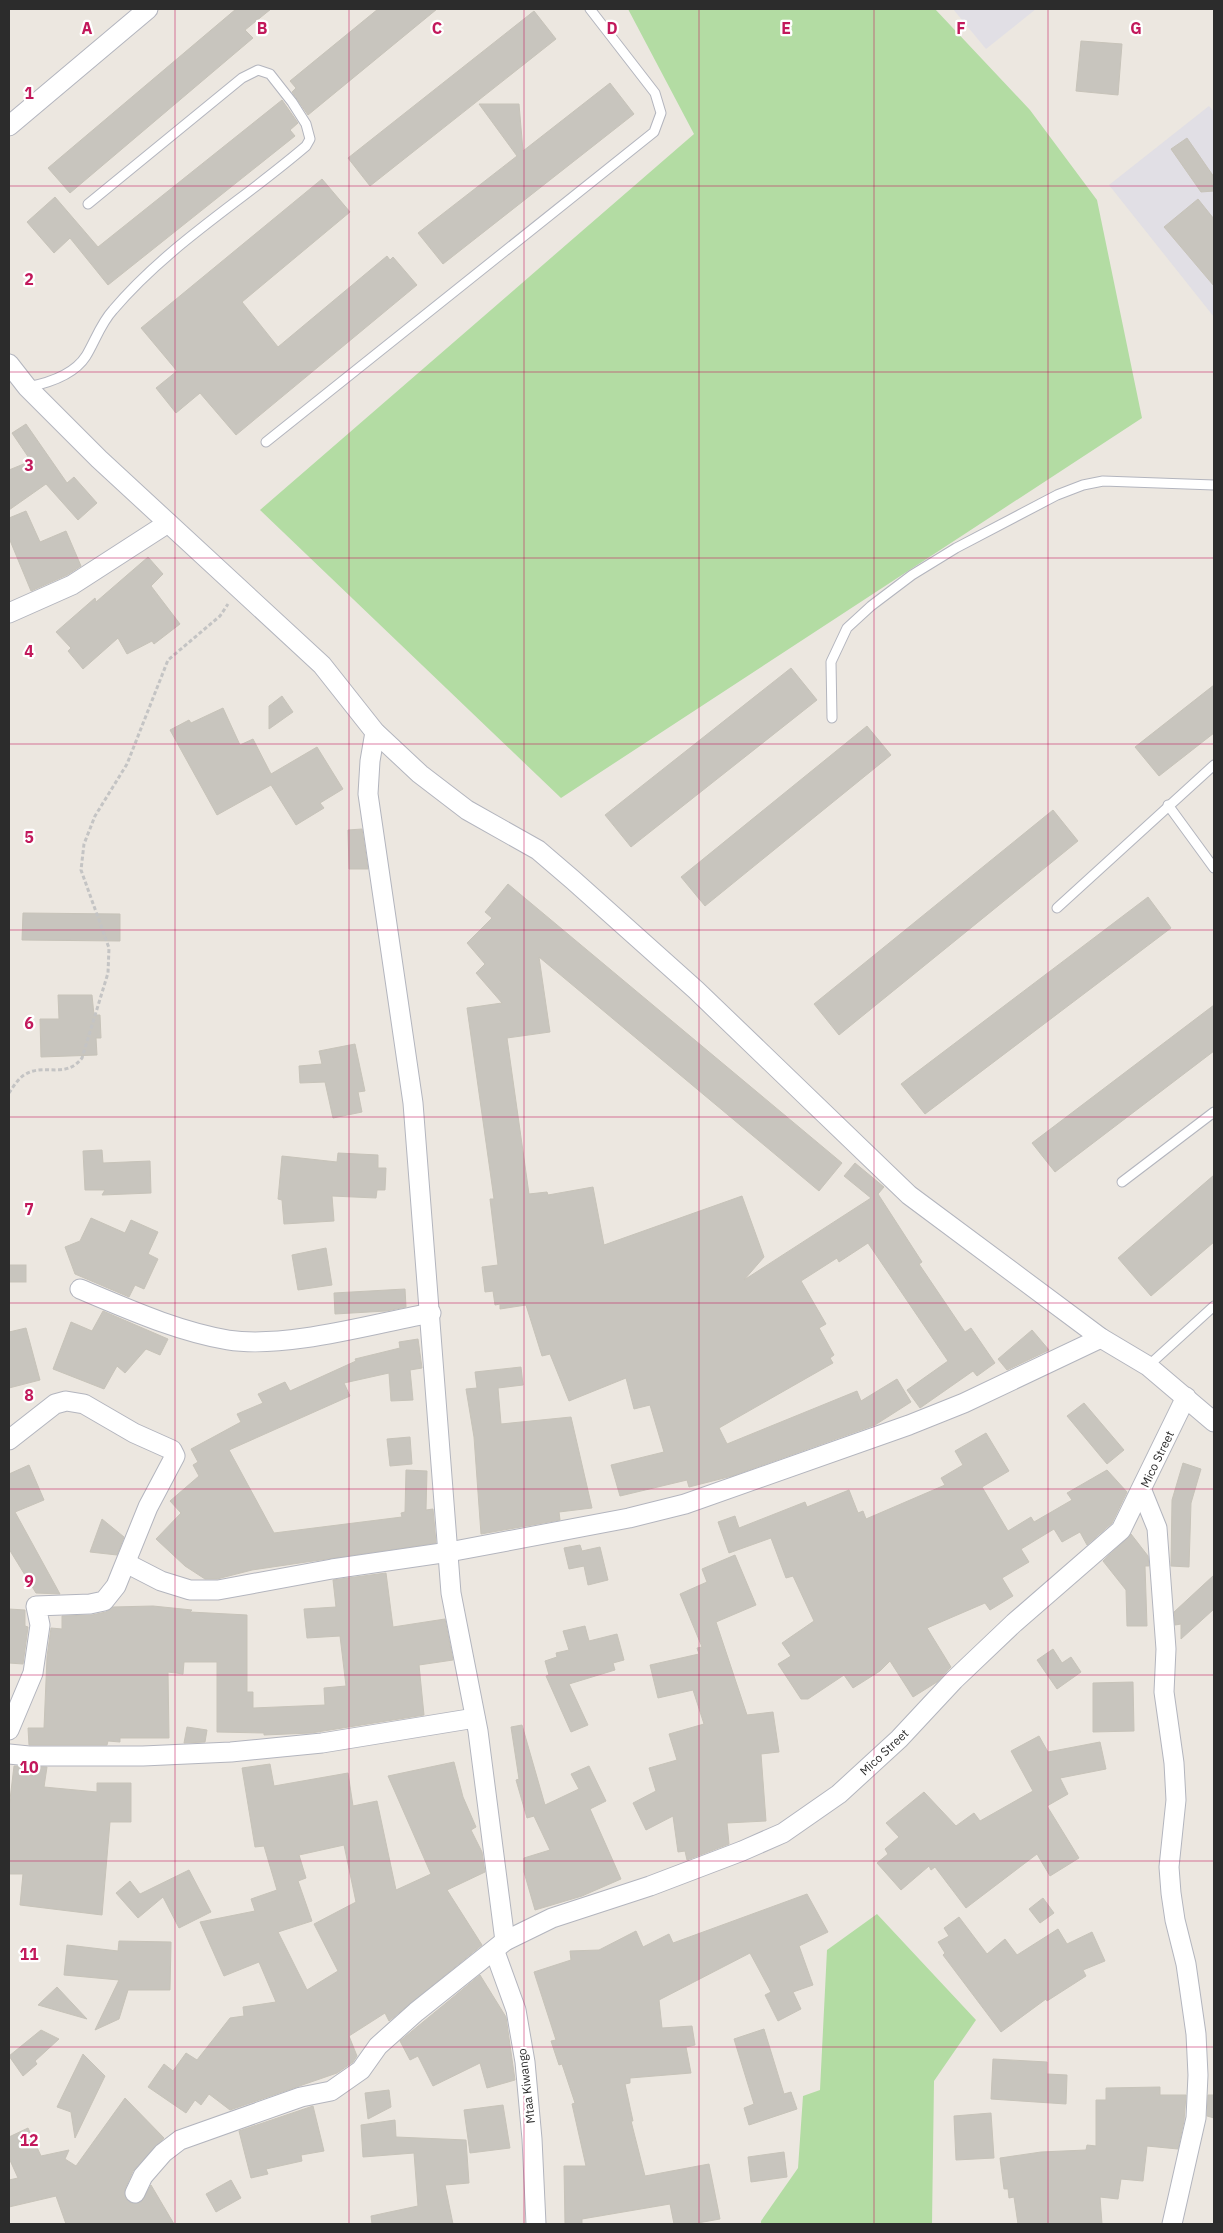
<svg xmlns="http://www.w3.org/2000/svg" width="1223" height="2233" font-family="'IBM Plex Sans',sans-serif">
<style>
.industrial{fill:#e1dfe5}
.green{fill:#b3dca3}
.building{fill:#c8c5be;stroke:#c7c3b9;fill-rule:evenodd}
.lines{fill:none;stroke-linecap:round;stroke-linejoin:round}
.service-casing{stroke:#b3b5be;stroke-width:11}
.minor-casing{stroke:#b3b5be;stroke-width:21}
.path{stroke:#c4c4c4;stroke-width:3;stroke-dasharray:4 2.5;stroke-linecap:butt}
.service{stroke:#fff;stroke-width:9}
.minor{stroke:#fff;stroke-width:19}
.grid{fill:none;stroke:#c2185b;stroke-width:1;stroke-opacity:0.55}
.labels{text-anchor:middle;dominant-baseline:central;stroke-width:4.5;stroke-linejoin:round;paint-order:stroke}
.street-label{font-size:12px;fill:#2c2c2c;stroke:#fff}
.grid-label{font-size:16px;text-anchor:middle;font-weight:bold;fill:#c2185b;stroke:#fff;stroke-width:4.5;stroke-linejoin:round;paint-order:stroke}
</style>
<rect width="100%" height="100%" fill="#ece7e0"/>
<g class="industrial">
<path d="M953,9H1036L986,49Z"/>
<path d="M1209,106L1214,112V317L1109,185Z"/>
</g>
<g class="green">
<path d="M628,9H935L1030,110L1097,200L1142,418L561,798L260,510L694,134Z"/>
<path d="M877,1914L976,2020L934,2081L932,2224H761V2221L798,2168L803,2096L820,2090L827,1950Z"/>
</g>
<g class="building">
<path d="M236,9H271L245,30L253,38L70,193L48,168Z"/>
<path d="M378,9H437L308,115L292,92L296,88L290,81Z"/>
<path d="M534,11L556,39L370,186L348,158Z"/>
<path d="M1081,41L1122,44L1118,95L1076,91Z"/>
<path d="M610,83L634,114L443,264L418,233L517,156L479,104H519L523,151Z"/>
<path d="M282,100L298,123L290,130L295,136L108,285L70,238L54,253L27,222L55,197L98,247Z"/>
<path d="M1187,138L1214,177V191L1201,192L1171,149Z"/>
<path d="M322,179L350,212L242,302L278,347L387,256L390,260L393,257L417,285L236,435L200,393L176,413L156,388L177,371L141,328Z"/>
<path d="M1198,199L1214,219V286L1164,227Z"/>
<path d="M26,424L67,483L74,477L97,503L78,520L46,484L9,510V470L31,461L12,433Z"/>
<path d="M26,511L40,542L66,531L81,566L67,575L31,591L9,538V518Z"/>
<path d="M148,557L163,574L151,586L180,624L154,644L152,641L127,654L118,638L83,669L68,651L71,648L56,632L95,598L96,602Z"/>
<path d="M791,668L817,700L631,847L605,815Z"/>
<path d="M1214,685V733L1159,776L1135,747Z"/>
<path d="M282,696L293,712L269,729V706Z"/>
<path d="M223,708L240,745L253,739L271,774L317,747L343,789L320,803L324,808L296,825L271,785L217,815L170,730L189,720L191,723Z"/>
<path d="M867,726L891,755L705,906L681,877Z"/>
<path d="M1053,810L1078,841L839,1035L814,1004Z"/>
<path d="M362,829L368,869H349L348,830Z"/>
<path d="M508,884L842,1163L819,1191L539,957L550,1032L507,1038L529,1194L547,1192L548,1195L593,1187L604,1245L742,1196L764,1257L744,1280L871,1198L844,1176L855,1163L884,1187L878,1194L922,1262L919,1264L965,1332L971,1328L995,1363L977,1376L973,1371L920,1408L907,1390L948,1361L868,1243L839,1262L837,1258L801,1281L826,1324L819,1328L834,1355L830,1358L833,1363L719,1428L727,1444L857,1391L861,1401L897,1379L911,1402L875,1425L732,1476L689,1487L687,1480L620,1496L611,1465L664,1452L650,1405L634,1409L626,1378L569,1401L550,1354L542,1356L526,1305L500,1309V1304L495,1305L493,1291L485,1292L482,1267L498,1265L490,1199H494L467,1008L502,1003L476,973L485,964L467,943L492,918L485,912Z"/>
<path d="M1148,897L1171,928L925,1114L901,1084Z"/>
<path d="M23,913L120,914V941L22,940Z"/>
<path d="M58,995H92L94,1015H100L101,1038H96L97,1055L41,1057L40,1019H59Z"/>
<path d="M1214,1005V1051L1055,1172L1032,1143Z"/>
<path d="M355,1044L365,1091L358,1092L362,1112L333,1118L325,1082L300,1083L299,1066L322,1064L319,1051Z"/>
<path d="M102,1150L103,1163L150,1161L151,1193L102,1195L105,1190H85L83,1151Z"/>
<path d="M338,1153L378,1155V1168H386L385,1190H377L376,1198L332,1196L334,1221L284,1224L282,1200L278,1199L282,1156L337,1162Z"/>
<path d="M1214,1175V1242L1151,1296L1118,1258Z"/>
<path d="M91,1218L125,1233L131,1220L158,1232L148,1254L158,1259L144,1289L135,1285L129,1297L75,1274L65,1247L80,1241Z"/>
<path d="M326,1248L332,1285L298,1290L292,1255Z"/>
<rect x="9" y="1265" width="17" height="17"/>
<path d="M405,1289L406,1307L386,1311L335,1314L334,1293Z"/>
<path d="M103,1311L168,1339L160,1355L146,1349L125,1373L117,1366L104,1389L53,1369L71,1322L92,1331Z"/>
<path d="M26,1328L40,1380L9,1388V1332Z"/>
<path d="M1032,1330L1049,1350L1007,1370L998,1359Z"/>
<path d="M418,1339L422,1368L410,1370L413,1400L391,1401L389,1373L344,1383L350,1396L229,1450L274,1533L402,1517L401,1513L405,1512L406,1470L427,1471L426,1510L433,1509L436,1543L252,1570L217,1579H205L185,1566L156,1539L181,1513L170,1501L199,1476L193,1465L198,1462L191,1449L241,1422L237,1414L263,1403L258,1394L285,1382L290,1391L356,1361L355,1359L400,1348L399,1342Z"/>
<path d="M521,1367L523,1385L498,1388L501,1424L571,1417L592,1508L559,1512L560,1520L481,1534L474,1437L466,1389L477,1388L475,1372Z"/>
<path d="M1084,1403L1124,1450L1107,1464L1067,1416Z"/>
<path d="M986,1433L1009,1471L982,1487L1008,1531L1031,1517L1034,1522L1072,1500L1067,1493L1107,1470L1127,1492L1112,1523L1087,1545L1080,1532L1062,1542L1054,1529L1021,1549L1029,1562L1002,1578L1013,1596L990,1610L985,1603L927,1628L951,1667L937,1682L913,1697L890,1661L880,1671L853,1688L844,1675L808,1699H801L778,1664L791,1656L782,1643L814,1621L793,1576L786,1578L771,1538L729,1553L718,1522L735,1516L739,1528L805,1502L807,1507L849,1490L858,1513L863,1511L866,1519L945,1485L941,1478L963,1465L955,1451Z"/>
<path d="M410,1437L412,1464L390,1466L387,1439Z"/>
<path d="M1183,1463L1201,1469L1191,1503L1189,1567L1171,1566L1172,1500Z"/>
<path d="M29,1465L44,1500L15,1512L60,1594L36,1593L9,1549V1474Z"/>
<path d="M102,1519L124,1537L117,1555L90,1552Z"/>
<path d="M1131,1534L1148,1556L1149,1566H1145L1147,1626H1127L1126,1590L1103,1561Z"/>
<path d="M580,1545L582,1551L600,1547L608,1580L588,1585L584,1566L569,1569L564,1548Z"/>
<path d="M735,1555L756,1605L716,1622L747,1715L773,1712L779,1752L761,1754L766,1821L727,1823L729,1844L687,1860L685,1851L678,1852L673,1816L646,1830L633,1803L656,1791L649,1768L677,1760L669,1734L704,1724L693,1690L658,1698L650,1665L699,1654L697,1648L702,1647L680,1594L707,1582L702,1569Z"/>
<path d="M386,1573L393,1627L445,1619L453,1660L419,1665L424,1715L311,1733L264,1735V1733L217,1732V1662H184L183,1674L168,1672L169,1738H120V1742L108,1741L107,1745H29L28,1728H44L47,1657L51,1628L62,1629V1616L92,1615L106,1612L113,1607L153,1606L192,1610L190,1612L247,1615V1692H253V1708L325,1705L324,1688L346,1686L340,1636L307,1638L304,1609L336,1607L333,1580Z"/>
<path d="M1214,1575V1609L1181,1639V1624L1175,1625L1174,1612Z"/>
<path d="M9,1609L25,1610V1626L28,1627L23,1664L9,1663Z"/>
<path d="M585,1626L589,1641L617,1634L624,1660L613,1663L615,1670L569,1684L588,1725L571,1732L546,1676L549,1675L545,1661L557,1657L556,1653L569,1650L563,1631Z"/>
<path d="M1053,1649L1062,1663L1071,1657L1081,1672L1057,1689L1037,1660Z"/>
<path d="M1133,1682L1134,1731L1093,1732V1683Z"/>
<path d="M522,1725L545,1805L579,1789L571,1774L589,1766L606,1801L590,1809L621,1879L582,1896L535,1910L524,1872V1858L550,1850L534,1816L527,1818L516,1780L519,1779L511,1727Z"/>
<path d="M187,1727L207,1730L205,1742L184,1743Z"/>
<path d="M1039,1736L1048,1752L1100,1742L1106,1769L1060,1778L1068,1794L1047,1806L1079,1858L1050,1876L1037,1854L966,1908L935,1867L931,1870L929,1866L901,1890L877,1863L888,1854L885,1849L899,1837L886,1823L924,1792L956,1826L974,1813L980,1821L1033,1791L1011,1751Z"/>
<path d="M454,1762L463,1797L476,1827L471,1830L482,1852L485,1872L447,1890L482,1945L389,2021L385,2013L349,2036L357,2056L353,2062L337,2073L230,2110L209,2094L201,2105L195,2100L186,2113L148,2087L164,2064L173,2071L186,2053L197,2060L230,2018L244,2016L243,2007L276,2002L259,1962L224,1976L200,1922L255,1911L251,1899L277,1890L264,1846L255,1847L242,1768L270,1764L274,1786L348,1773L353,1806L377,1801L396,1890L431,1874L388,1776ZM344,1845L356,1902L314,1924L338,1971L307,1990L278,1932L312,1921L298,1881L306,1878L299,1855Z"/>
<path d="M14,1766L47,1767L44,1787L97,1792V1783H131V1822H110L102,1915L20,1905L23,1874H9V1808Z"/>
<path d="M189,1870L211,1912L179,1928L163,1897L138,1918L116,1893L130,1881L140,1894Z"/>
<path d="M807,1894L828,1932L799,1946L813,1985L793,1992L801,2009L778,2021L765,1995L771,1992L750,1953L659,2000L662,2028L692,2026L695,2045L686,2047L691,2073L630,2078V2083L625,2084L633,2121H631L645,2176L709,2164L720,2219L692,2224H674L670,2204L582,2219V2224H565L564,2166H586L572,2104L575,2103L562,2064L559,2065L551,2041L556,2040L534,1972L571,1960L570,1951L599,1950L636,1931L643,1947L669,1934L673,1943Z"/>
<path d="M1043,1898L1054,1913L1040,1923L1029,1909Z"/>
<path d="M959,1917L987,1954L1005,1939L1017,1955L1058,1929L1067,1944L1092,1932L1105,1961L1083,1970L1086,1976L1047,2001L1046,1999L1001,2032L943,1955L945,1953L938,1942L949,1936L944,1928Z"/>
<path d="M119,1941L171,1942L170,1990H128L119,2019L95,2030L119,1980L64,1975L67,1945L118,1951Z"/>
<path d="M480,1975L506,2017L515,2080L487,2088L480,2063L433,2086L418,2056L410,2060L400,2041Z"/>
<path d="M57,1987L87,2019L38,2005Z"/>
<path d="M764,2029L784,2094L791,2092L797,2109L749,2125L744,2108L754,2104L734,2039Z"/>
<path d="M41,2030L59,2039L35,2061L37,2064L23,2076L9,2056Z"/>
<path d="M83,2054L105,2076L75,2138L71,2112L57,2107Z"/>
<path d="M993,2059L1047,2062V2074L1067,2075L1066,2104L991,2099Z"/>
<path d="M1160,2087V2095H1186L1184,2121L1178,2149L1147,2146L1143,2181L1121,2179L1118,2199L1100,2197L1102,2224H1018L1014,2197L1009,2198L1008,2189H1004L1000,2158L1041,2152L1086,2150L1087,2145L1096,2146V2100H1106V2088Z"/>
<path d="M389,2090L391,2107L368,2119L365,2093Z"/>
<path d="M1208,2095H1214V2118L1207,2116Z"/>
<path d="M125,2098L164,2138L133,2171L125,2189L126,2199L131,2203L141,2202L151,2185L174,2224H66L56,2196L9,2207V2180L18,2178L9,2158V2137L28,2128L41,2156L69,2150L65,2159L76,2166Z"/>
<path d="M503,2105L510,2148L470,2153L464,2110Z"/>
<path d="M313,2106L324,2151L301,2155L302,2161L266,2169L268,2174L251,2178L239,2131Z"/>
<path d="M991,2113L994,2158L956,2160L954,2116Z"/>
<path d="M395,2120L396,2137L466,2140L469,2183L445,2185L453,2224H372L371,2216L418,2206L414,2153L363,2157L361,2125Z"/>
<path d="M784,2152L787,2177L751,2182L748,2157Z"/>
<path d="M231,2180L241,2198L216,2212L206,2194Z"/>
</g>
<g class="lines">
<g class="service-casing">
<g id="service">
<path d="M28,387C48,383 74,375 86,356C95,341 101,323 113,310C168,245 242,201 306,146L310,139L306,124L292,102L270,74L258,70L242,78L88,204"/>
<path d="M266,442L654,132L661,113L655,93L590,9"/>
<path d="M832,718L831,662L847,628L871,606L912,575L956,548L1057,495L1083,485L1103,481L1214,485"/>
<path d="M1168,805L1214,868"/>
<path d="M1057,908L1214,765"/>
<path d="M1122,1182L1214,1112"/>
<path d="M1148,1366L1214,1306"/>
</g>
</g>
<g class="minor-casing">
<g id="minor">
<path d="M9,126L148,9"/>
<path d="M9,364L27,387L99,459L322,665L375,732L420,774L467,810L538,850L573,880L696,990L909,1195L1101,1338L1148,1366L1214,1422"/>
<path d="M9,613L72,585L168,523"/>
<path d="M375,732L370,761L368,794L413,1103L451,1593L478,1731L505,1941"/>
<path d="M80,1289C128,1309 176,1331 228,1340C286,1349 372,1324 431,1313"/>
<path d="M9,1440L55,1404L66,1401L84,1404L134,1433L172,1450L175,1456L148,1507L116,1586L104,1601L90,1604L36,1606L40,1625L33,1673L9,1730"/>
<path d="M1142,1491L1157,1528L1166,1649L1164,1692L1174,1763L1176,1800L1169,1867L1171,1893L1175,1920L1186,1964L1196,2034L1198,2075L1196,2118L1172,2224"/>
<path d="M126,1563L161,1581L190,1590H218L332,1569L449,1552L629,1518L685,1504L909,1425L964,1403L1101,1338"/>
<path d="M9,1754L29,1756H143L231,1752L322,1743L475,1718"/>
<path d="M495,1952L516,2010L525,2062L532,2139L536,2224"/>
<path d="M135,2193L143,2176L163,2153L180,2140L301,2097L331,2091L361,2070L378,2046L416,2012L505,1941L552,1918L650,1886L742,1851L783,1833L839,1794L899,1739L954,1680L1014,1623L1121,1530L1186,1397"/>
</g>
</g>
<path class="path" d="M9,1093C13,1087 18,1079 24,1075C44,1062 65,1080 82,1058L108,973L109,948L81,870L84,844L95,816L127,764L168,660L220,616L228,604"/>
<use href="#service" class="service"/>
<use href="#minor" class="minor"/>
</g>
<path class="grid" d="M175,9V2224M349,9V2224M524,9V2224M699,9V2224M874,9V2224M1048,9V2224M9,186H1214M9,372H1214M9,558H1214M9,744H1214M9,930H1214M9,1117H1214M9,1303H1214M9,1489H1214M9,1675H1214M9,1861H1214M9,2047H1214"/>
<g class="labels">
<g class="street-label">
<text transform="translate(1157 1459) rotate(-64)">Mico Street</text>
<text transform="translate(884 1752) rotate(-43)">Mico Street</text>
<text transform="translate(526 2086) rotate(-97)">Mtaa Kiwango</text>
</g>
</g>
<g class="grid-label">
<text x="87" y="34">A</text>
<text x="262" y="34">B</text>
<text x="437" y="34">C</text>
<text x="612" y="34">D</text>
<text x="786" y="34">E</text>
<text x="961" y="34">F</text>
<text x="1136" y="34">G</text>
<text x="29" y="99">1</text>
<text x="29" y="285">2</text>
<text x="29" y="471">3</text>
<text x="29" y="657">4</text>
<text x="29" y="843">5</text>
<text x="29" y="1029">6</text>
<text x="29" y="1215">7</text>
<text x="29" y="1401">8</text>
<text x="29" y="1587">9</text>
<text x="29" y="1773">10</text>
<text x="29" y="1960">11</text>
<text x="29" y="2146">12</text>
</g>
<rect width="1223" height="2233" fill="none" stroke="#2c2c2c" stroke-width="20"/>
</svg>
